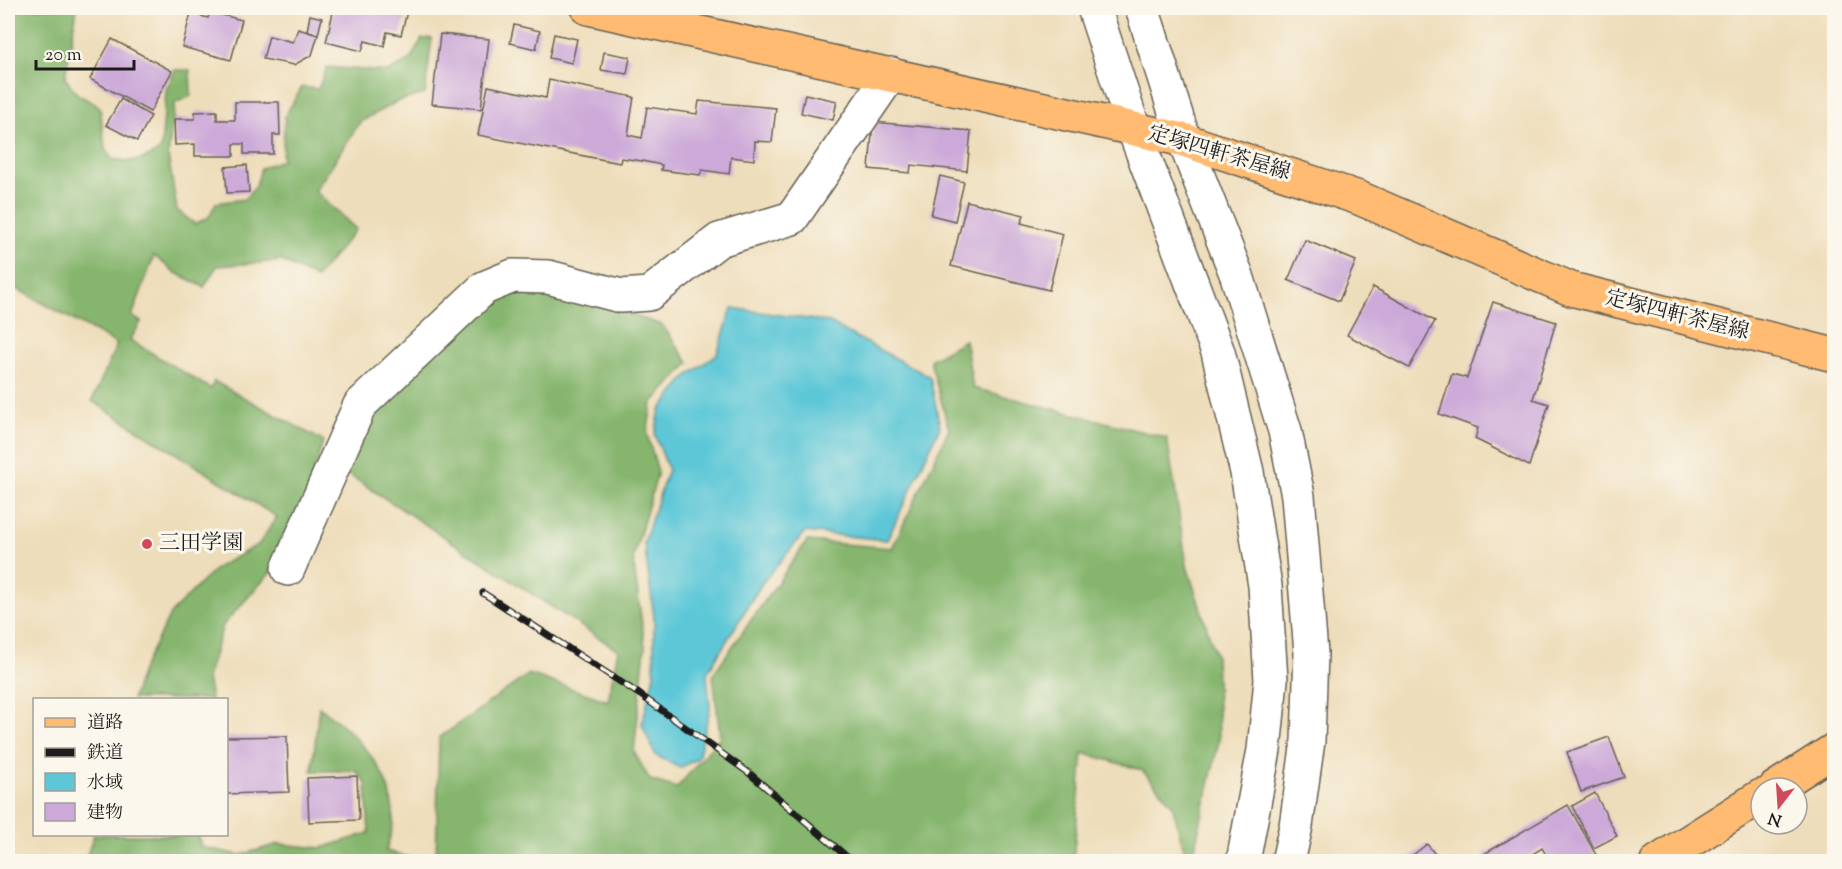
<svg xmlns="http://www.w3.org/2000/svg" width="1842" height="869" font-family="'Sorts Mill Goudy','Noto Serif JP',serif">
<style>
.forest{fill:#86b66e;stroke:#516945;stroke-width:1.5}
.water{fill:#5dc7d7;stroke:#3c727a;stroke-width:1.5}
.building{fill:#cca9d8}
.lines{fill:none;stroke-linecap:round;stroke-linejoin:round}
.minor-casing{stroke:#666053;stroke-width:36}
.major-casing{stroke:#666053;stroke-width:36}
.minor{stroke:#fff;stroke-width:33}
.major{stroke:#febb71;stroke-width:33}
.rail-casing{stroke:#1c1c1c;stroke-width:7}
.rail{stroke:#fbf7ec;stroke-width:4.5;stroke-dasharray:14;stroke-linecap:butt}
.poi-dot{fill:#d1495b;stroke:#fbf7ec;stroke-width:2}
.labels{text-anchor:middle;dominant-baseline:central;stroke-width:6;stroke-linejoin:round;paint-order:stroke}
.street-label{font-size:21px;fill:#1c1c1c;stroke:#fbf7ec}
.poi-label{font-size:21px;fill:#1c1c1c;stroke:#fbf7ec;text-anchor:start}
</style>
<rect width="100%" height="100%" fill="#fbf7ec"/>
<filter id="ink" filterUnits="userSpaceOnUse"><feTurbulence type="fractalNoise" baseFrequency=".0167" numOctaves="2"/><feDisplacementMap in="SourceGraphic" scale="12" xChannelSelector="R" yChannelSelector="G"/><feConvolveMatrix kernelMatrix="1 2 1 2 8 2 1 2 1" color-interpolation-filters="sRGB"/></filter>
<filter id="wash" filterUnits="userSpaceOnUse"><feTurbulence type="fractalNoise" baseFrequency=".008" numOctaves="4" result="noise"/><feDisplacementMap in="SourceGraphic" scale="24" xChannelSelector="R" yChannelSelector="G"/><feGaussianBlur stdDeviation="1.35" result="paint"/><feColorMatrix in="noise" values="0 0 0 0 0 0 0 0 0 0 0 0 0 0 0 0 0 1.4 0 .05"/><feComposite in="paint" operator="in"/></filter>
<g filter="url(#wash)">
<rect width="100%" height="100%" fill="#eeddba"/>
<g class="forest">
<path d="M8,8H77L65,78L77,94L100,107L105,149L112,159C131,163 145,161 161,149L166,90L175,70H190L191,96L175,103L168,155L177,210L195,224L209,217L216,203L245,199L256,186L261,168L282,160L285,116L302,87L318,89L327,67L388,72L409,61L422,39L432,38L425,94L396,102L360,122L315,191L356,229L316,278L282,261L217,266L204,287L176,273L154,256L132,316L141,322L130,340L211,389L214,381L323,441L302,514L270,573L223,625L207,678L211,699H132L143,668L171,613L216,568L259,544L277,517L92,401L117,344L8,284Z"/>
<path d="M551,288L662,325L689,363L652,403L647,434L658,472L633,558L645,647L634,752L650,780L677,788L720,737L713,674L807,541L892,548L949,429L930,360L965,340L973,388L1167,438L1187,566L1216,656L1219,740L1192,861H1187L1172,804L1142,770L1083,753L1073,861H436L439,738L529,674L608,701L618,650L346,473L364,416L505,289Z"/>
<path d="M319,707C357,734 396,773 393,824C392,833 388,842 386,851L423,861H85L94,835H198L201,847L240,855L279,844L322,848L369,833L366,783L356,771H312Z"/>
</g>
<path class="water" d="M732,308L828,322L930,377L940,427L887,540L805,532L762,583L707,673L710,709L698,758L680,768L655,755L642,724L654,675V617L644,542L668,469L655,435L660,410L685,378L717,354Z"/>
<g id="blocks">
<g class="building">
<path d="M334,8H408L401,35L387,32L384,46L365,41L362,51L326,42Z"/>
<path d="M210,12L242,20L231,60L182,47L191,13L208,18Z"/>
<path d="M310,15L322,18L318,34L307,31Z"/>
<path d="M514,25L540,31L536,49L510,43Z"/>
<path d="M298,29L318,35L312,55L294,65L263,59L269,36L293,42Z"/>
<path d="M440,34L489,39L481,109L432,104Z"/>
<path d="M554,34L577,39L572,63L549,58Z"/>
<path d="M112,39L172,71L150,112L90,79Z"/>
<path d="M604,52L630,57L627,74L601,70Z"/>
<path d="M549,80L634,97L628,135L642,138L647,107L697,114L699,101L776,108L772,142L755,141L754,160L731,157L729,174L702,170L700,175L661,170L662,165L642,161L621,158L620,163L478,135L488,86L546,98Z"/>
<path d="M805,94L837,101L833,120L801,113Z"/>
<path d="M121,99L151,116L137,141L106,125Z"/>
<path d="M235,102H279L280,135H273V154H244V144H234V156H195V144L175,145L174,119H195V112L217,111V120H235Z"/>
<path d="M873,122L971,131L967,171L911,165L910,173L869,169Z"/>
<path d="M247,165L249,192L227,193L225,167Z"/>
<path d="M940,176L964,182L955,221L931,215Z"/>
<path d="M967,201L1024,215L1021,223L1063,234L1049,290L951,266Z"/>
<path d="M1305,240L1356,261L1339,301L1288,280Z"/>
<path d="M1373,287L1435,321L1409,368L1347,335Z"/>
<path d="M1493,302L1556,322L1533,399L1549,404L1529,466L1475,439L1478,428L1439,414L1452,374L1467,378Z"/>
<path d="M287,736L289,792L226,794V737Z"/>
<path d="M1609,737L1624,777L1581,792L1567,752Z"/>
<path d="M357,776L359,820L309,822L307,778Z"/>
<path d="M1595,793L1617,836L1594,848L1572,806Z"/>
<path d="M1568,805L1600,862H1550L1542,848L1520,862H1489L1484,854Z"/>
<path d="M1427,844L1441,862H1404Z"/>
</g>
</g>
</g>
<g filter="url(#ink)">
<use href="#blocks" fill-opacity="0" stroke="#666053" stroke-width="1.5"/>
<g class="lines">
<g class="minor-casing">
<g id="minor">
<path d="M1094,8L1134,130L1218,352L1247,472L1265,586L1271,680L1264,750L1243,862"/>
<path d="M1142,8L1184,140L1237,276L1285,431L1298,496L1311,653L1308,741L1296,826L1288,862"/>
<path d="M288,569L360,405L484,288L513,276L548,277L621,296L649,294L719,240L792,218L891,74"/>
</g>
</g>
<g class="major-casing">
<g id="major">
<path d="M588,8L1184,140L1359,198L1571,289L1834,355"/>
<path d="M1775,788L1834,750"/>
<path d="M1657,862L1761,796"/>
</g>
</g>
<use href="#minor" class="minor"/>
<use href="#major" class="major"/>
<g class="rail-casing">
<path id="rail" d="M483,593L639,694L749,773L853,862"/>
</g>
<use href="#rail" class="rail"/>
</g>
</g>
<circle class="poi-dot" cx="147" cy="544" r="6"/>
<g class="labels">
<g class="street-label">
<text transform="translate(1219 154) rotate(16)">定塚四軒茶屋線</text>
<text transform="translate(1677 316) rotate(14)">定塚四軒茶屋線</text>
</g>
<g class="poi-label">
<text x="159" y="544">三田学園</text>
</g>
</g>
<rect width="1842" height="869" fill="none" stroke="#fbf7ec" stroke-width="30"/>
<rect x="33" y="698" width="195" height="138" fill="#fbf7ec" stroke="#a29f99" stroke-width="1.5"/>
<rect x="45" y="718" width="30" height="9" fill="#febb71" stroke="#a29f99" stroke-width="1.5"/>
<text x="87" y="728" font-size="18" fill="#1c1c1c">道路</text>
<rect x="45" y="748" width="30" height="9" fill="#1c1c1c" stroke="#a29f99" stroke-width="1.5"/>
<text x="87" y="758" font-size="18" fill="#1c1c1c">鉄道</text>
<rect x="45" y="773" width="30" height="18" fill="#5dc7d7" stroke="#a29f99" stroke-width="1.5"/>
<text x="87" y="788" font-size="18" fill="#1c1c1c">水域</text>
<rect x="45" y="803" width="30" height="18" fill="#cca9d8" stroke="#a29f99" stroke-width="1.5"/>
<text x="87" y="818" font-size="18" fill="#1c1c1c">建物</text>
<g transform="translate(1779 806) rotate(197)"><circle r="28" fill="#fbf7ec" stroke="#a29f99" stroke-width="1.5"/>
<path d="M0-4.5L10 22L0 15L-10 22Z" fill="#d1495b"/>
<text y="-9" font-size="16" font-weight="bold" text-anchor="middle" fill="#1c1c1c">N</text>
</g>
<path d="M36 60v9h98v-9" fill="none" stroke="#1c1c1c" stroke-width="3"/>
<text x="45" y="60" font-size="18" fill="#1c1c1c" stroke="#fbf7ec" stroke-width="4.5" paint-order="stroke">20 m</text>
</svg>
